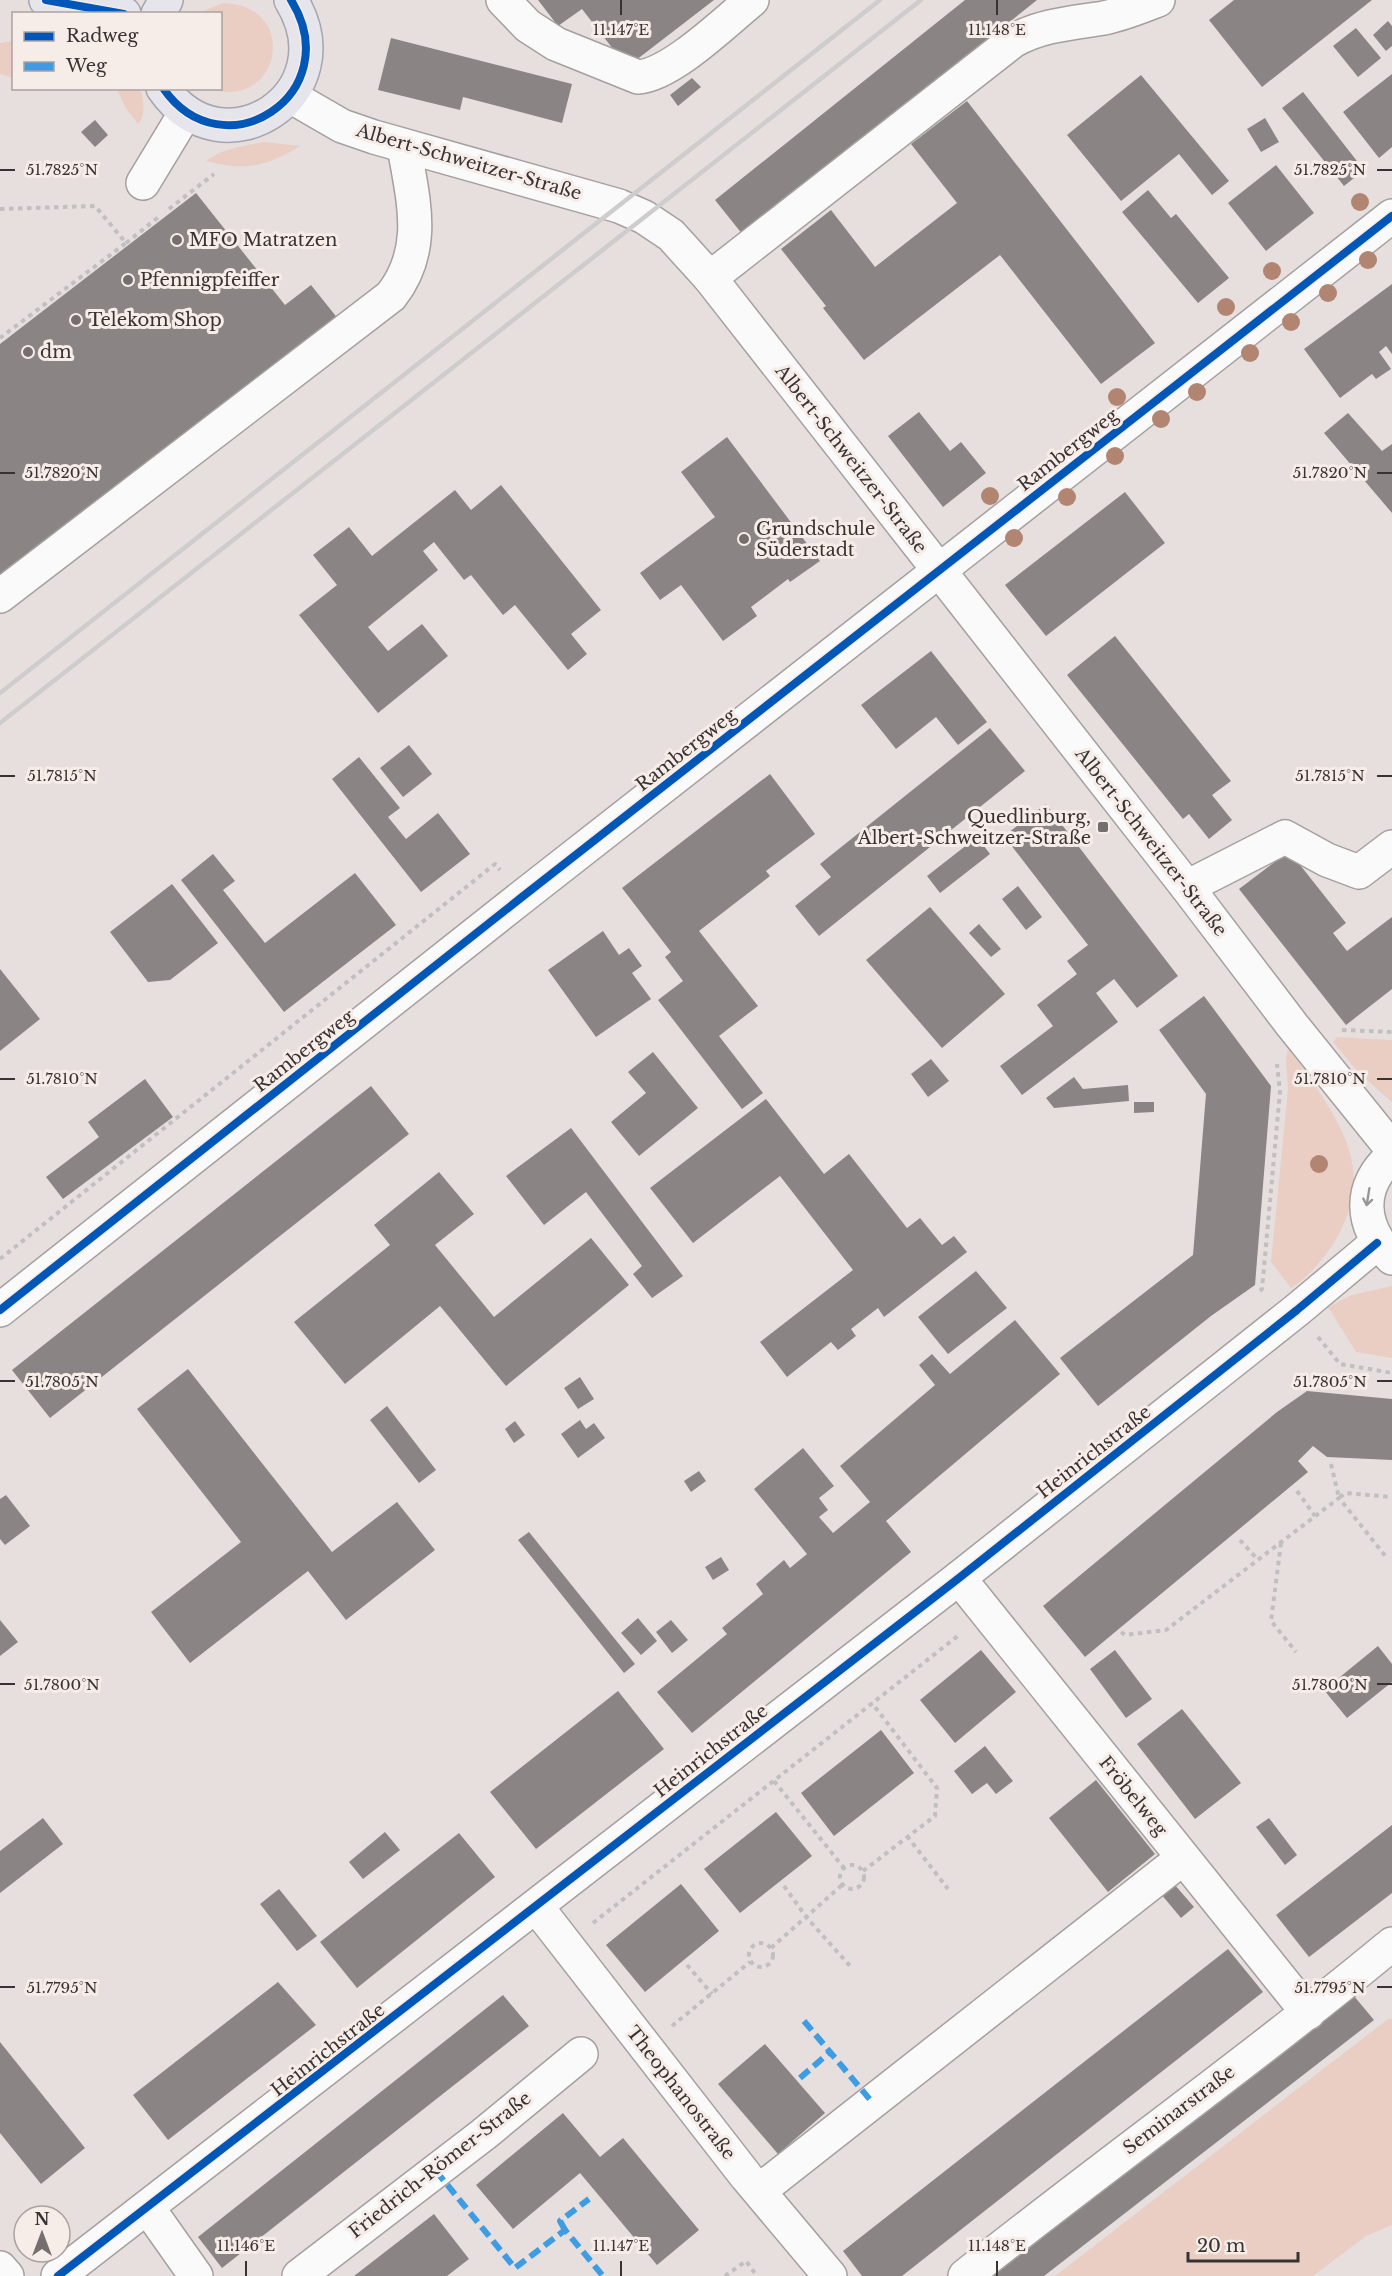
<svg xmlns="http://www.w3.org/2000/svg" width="1392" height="2276" font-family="'Libre Baskerville',serif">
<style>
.green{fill:#eacec3}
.building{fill:#8a8584}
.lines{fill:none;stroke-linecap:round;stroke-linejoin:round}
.minor-casing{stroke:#a5a09f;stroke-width:36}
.major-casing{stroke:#a6a4ae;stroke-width:36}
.path{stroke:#c1bfbf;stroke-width:4;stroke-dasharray:4.5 4.5;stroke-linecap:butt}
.minor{stroke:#fbfafa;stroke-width:33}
.major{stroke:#e5e5eb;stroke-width:33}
.rail{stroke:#cecccc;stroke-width:4.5}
.quiet{stroke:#3e9de2;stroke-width:6;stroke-dasharray:12 6;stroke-linecap:butt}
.cycleway-casing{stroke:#f6ece8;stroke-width:11}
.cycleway{stroke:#0057b8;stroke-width:8}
.tree{fill:#b28572}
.oneway{stroke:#999696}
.ticks{fill:none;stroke:#373332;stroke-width:2}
.poi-dot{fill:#746f6e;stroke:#f6ece8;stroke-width:2}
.labels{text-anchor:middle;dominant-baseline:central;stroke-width:6;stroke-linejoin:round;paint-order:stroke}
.street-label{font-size:18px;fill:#373332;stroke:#f6ece8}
.poi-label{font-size:18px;fill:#373332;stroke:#f6ece8;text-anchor:start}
.ticks-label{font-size:15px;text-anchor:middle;fill:#373332;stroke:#f6ece8;stroke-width:6;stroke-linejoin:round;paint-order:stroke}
</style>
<rect width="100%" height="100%" fill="#e6dfde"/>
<g class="green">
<path d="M224,3C301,6 280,111 211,89L220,88V14L201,13L210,8Z"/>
<path d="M13,41V78L0,74V43Z"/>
<path d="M117,89H140C144,99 146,116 138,124L125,107Z"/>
<path d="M264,142L300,146C267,167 244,171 206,161C223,148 243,146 264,142Z"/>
<path d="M1337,1037L1392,1040V1102L1359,1073L1333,1042Z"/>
<path d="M1288,1049C1304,1069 1317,1088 1330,1109C1356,1153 1363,1187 1339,1234C1328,1254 1311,1275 1291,1288L1271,1262L1288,1089L1286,1060Z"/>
<path d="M1392,1286V1358L1356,1352L1328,1307L1352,1295Z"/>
<path d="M1388,2019H1392V2225L1366,2236L1313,2276H1055Z"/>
</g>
<g class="building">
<path d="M538,0H714L627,67L582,9L558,26Z"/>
<path d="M965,0H1037L743,235L715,200Z"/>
<path d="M1234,0H1372L1262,87L1209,20Z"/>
<path d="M1388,21L1392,26V46L1386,51L1373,35Z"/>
<path d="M1356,28L1381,58L1358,77L1333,46Z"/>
<path d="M391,38L572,84L562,123L463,97L460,110L378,90Z"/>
<path d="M1392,74V147L1379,158L1343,112Z"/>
<path d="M1141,75L1229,181L1212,195L1179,154L1121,201L1067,135Z"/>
<path d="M692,78L701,87L678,106L670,95Z"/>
<path d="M1303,92L1364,170L1344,186L1282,108Z"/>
<path d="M967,101L1155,343L1101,384L1000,255L864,360L823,308L826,306L781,249L831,210L875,267L957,203L911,144Z"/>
<path d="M1265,118L1279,142L1261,152L1247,129Z"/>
<path d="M95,120L108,135L95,147L81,132Z"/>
<path d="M1276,165L1314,213L1266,251L1228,203Z"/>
<path d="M1148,190L1171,218L1176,214L1229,278L1198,303L1122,212Z"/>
<path d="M196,193L285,305L311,285L339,320L0,586V344Z"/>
<path d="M1392,284V354L1386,346L1379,352L1391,369L1376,379L1372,374L1340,398L1304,349Z"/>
<path d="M919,412L950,451L961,442L986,473L943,507L888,436Z"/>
<path d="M1348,413L1382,451L1392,444V513L1324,433Z"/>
<path d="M727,437L820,561L790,582L788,579L751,607L757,616L723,641L681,585L660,600L640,573L715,517L681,472Z"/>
<path d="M501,485L601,610L571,634L587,654L568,670L515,605L503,615L471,575L464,580L434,542L423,551L438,570L368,627L388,651L422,624L448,656L378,713L299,615L337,585L313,555L349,527L372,556L455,490L471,510Z"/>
<path d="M1125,492L1165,543L1046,636L1005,585Z"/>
<path d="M1115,636L1231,781L1212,795L1232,820L1209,839L1189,814L1183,819L1067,675Z"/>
<path d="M931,651L987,722L958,745L936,717L896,749L861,705Z"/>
<path d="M990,728L1025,771L819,936L795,906L831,877L820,864Z"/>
<path d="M409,745L432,774L403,797L380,768Z"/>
<path d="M359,757L400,808L388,817L406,839L438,813L470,854L421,892L332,779Z"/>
<path d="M770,774L815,834L766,871L770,876L699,931L758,1006L719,1036L763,1093L742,1109L658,1000L683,981L665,957L671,952L622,888Z"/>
<path d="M1046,804L1178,976L1137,1008L1114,979L1096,993L1118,1022L1022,1095L1000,1066L1053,1026L1037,1005L1077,974L1067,961L1088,945L1004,836Z"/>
<path d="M977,837L990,854L940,893L927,876Z"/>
<path d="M1289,851L1346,923L1333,933L1347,951L1392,917V989L1346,1025L1239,889Z"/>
<path d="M213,854L235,881L223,890L265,943L355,873L396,925L284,1012L181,880Z"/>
<path d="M172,884L218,943L170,980L148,982L110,932Z"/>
<path d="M1018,886L1042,917L1026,930L1002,899Z"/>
<path d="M930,907L1005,994L942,1048L866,960Z"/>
<path d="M979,924L1001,949L991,957L969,933Z"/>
<path d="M603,931L619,955L629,948L642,966L632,973L651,999L596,1037L548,970Z"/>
<path d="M0,969L40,1019L0,1051Z"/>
<path d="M1204,996L1271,1086L1255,1285L1211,1316L1098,1406L1060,1358L1193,1255L1206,1094L1159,1030Z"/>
<path d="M653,1052L698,1108L639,1156L611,1122L646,1093L628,1072Z"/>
<path d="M931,1059L949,1081L928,1097L911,1074Z"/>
<path d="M1074,1077L1083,1089L1128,1085L1129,1101L1054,1108L1046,1098Z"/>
<path d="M145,1079L173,1117L63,1199L46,1177L99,1137L88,1122Z"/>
<path d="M371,1086L409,1134L50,1418L12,1370Z"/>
<path d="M766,1099L824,1174L849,1154L907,1228L920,1218L942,1245L954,1236L967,1252L884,1317L878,1308L851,1329L856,1336L838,1350L831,1342L787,1377L760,1342L853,1270L780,1176L693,1243L650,1188Z"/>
<path d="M1134,1102H1154V1112L1134,1113Z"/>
<path d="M571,1128L683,1276L652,1298L633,1274L642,1266L586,1192L544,1225L506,1176Z"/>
<path d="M439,1172L474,1214L435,1245L494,1317L591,1238L629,1285L506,1386L440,1306L345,1384L294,1322L390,1245L374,1225Z"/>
<path d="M976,1271L1007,1308L948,1354L918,1317Z"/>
<path d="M1015,1320L1060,1374L886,1521L911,1552L692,1733L657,1692L727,1634L722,1628L763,1594L756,1584L784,1560L790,1568L807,1554L754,1489L803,1448L834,1486L819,1498L828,1510L819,1517L833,1533L870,1502L840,1466L935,1385L919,1365L932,1354L950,1374Z"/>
<path d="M188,1369L332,1552L397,1502L435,1550L346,1620L308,1571L190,1663L151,1612L241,1542L137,1409Z"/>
<path d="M580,1377L594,1399L578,1409L564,1388Z"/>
<path d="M1307,1391L1392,1399V1460L1327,1457L1313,1446L1298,1461L1308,1472L1085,1657L1043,1606L1277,1412Z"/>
<path d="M387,1406L436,1470L419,1483L370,1420Z"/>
<path d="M580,1420L586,1429L594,1423L605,1438L578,1458L561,1434Z"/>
<path d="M515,1421L525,1435L514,1443L505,1429Z"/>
<path d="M699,1471L706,1481L691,1492L684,1481Z"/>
<path d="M6,1495L30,1526L5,1545L0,1539V1499Z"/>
<path d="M529,1532L635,1664L624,1673L518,1540Z"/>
<path d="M721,1557L729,1570L713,1580L705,1567Z"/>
<path d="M638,1618L657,1641L641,1655L621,1633Z"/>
<path d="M0,1620L18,1642L0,1656Z"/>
<path d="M671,1620L688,1640L672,1653L656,1632Z"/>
<path d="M1378,1646L1392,1664V1682L1347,1718L1324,1690Z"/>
<path d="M981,1650L1016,1692L955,1743L920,1700Z"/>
<path d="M1115,1650L1152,1699L1126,1718L1090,1669Z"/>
<path d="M618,1691L664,1749L536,1849L490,1792Z"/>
<path d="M1182,1709L1241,1783L1195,1819L1137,1744Z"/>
<path d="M881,1730L914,1773L834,1836L801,1793Z"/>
<path d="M985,1746L1013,1781L996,1794L987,1783L972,1794L954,1771Z"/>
<path d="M1096,1780L1155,1854L1108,1892L1049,1818Z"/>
<path d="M776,1812L812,1856L740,1913L704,1869Z"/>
<path d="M43,1818L63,1844L0,1893V1851Z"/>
<path d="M1269,1818L1297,1855L1285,1865L1256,1827Z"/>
<path d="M1392,1825V1893L1309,1957L1276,1915Z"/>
<path d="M385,1832L400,1850L363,1879L349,1862Z"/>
<path d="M459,1833L495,1877L357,1988L320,1942Z"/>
<path d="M681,1884L719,1931L645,1992L606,1945Z"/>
<path d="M1174,1884L1194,1907L1181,1918L1161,1894Z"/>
<path d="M279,1889L317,1936L297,1951L260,1904Z"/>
<path d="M1228,1949L1263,1992L902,2276H862L843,2251Z"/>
<path d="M278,1982L316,2025L168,2140L133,2095Z"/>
<path d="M503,1995L529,2026L222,2268L198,2237Z"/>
<path d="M1354,1996L1374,2020L1044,2276H993Z"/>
<path d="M0,2042L85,2148L41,2184L0,2133Z"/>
<path d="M765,2044L825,2113L778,2154L718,2084Z"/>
<path d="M563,2113L600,2157L623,2138L699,2230L657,2265L580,2173L513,2229L476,2185Z"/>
<path d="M434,2214L469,2259L447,2276H354Z"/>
</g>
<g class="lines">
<g class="minor-casing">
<g id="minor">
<path d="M503,0L528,26L556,44L638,77C671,75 725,22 752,0"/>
<path d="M290,96L342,126L374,137L619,206L644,217L671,235L710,278L1187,887L1292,1025L1392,1149"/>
<path d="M143,183L186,112"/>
<path d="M710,278L1013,41C1041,25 1072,23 1104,18C1123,14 1140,7 1158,0"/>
<path d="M0,596L391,296C428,249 413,200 404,146"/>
<path d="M1187,887L1285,837L1327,860L1359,872L1392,847"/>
<path d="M1392,1156C1357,1187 1360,1226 1392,1258"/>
<path d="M0,1310L522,897L1392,216"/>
<path d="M959,1578L1308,2013"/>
<path d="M536,1906L746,2176L830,2276"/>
<path d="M759,2191L1183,1858"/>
<path d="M148,2208L196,2276"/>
<path d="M0,2268L7,2276"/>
<path d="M58,2276L959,1578L1297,1310L1377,1243"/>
<path d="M299,2276L484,2134L581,2054"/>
<path d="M965,2276C1106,2164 1253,2059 1392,1944"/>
</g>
</g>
<g class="major-casing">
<g id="major">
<path d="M46,0L124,14"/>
<path d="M158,14L166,0"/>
<path d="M163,88C223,175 349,94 291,0"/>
</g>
</g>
<g class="path">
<path d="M0,209L95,206L126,243L0,338"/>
<path d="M169,209L214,174"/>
<path d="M126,243L161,215"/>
<path d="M1342,1030L1392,1032"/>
<path d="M0,1259L495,864L500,870"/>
<path d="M1260,1291L1262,1289L1280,1092L1277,1064"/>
<path d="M1318,1337L1340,1364L1392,1373"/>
<path d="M1331,1464L1339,1498L1345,1493L1392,1497"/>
<path d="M1297,1491L1315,1516"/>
<path d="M1240,1540L1258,1560"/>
<path d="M1281,1543L1271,1621L1296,1652"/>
<path d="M1121,1632L1125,1635L1166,1630L1339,1498L1387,1558"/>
<path d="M774,1781L844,1868"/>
<path d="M907,1836L948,1889"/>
<circle cx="852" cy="1877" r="12"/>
<path d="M863,1871L935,1816L937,1788L872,1703"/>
<path d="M784,1886L807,1918L851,1967"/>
<path d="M593,1923L959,1635"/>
<circle cx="761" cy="1955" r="12"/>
<path d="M771,1948L842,1885"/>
<path d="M687,1965L712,1994"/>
<path d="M672,2026L750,1962"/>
<path d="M725,2276L746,2261L757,2276"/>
</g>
<use href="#minor" class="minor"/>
<use href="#major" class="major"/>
<g class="rail">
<path d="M0,693L880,0"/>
<path d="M0,723L921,0"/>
</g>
<g class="quiet">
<path d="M804,2021L872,2102"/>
<path d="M800,2078L830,2052"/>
<path d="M436,2171L515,2268L565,2230L603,2276"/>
<path d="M565,2230L560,2221L589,2199"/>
</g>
<g class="cycleway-casing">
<g id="cycleway">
<path d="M46,0L124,14"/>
<path d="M163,88C223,175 349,94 291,0"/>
<path d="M0,1310L522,897L1392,216"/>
<path d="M58,2276L959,1578L1297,1310L1377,1243"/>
</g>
</g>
<use href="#cycleway" class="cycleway"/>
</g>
<g class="tree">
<circle cx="1360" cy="202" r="9"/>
<circle cx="1368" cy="260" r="9"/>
<circle cx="1272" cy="271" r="9"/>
<circle cx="1328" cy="293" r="9"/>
<circle cx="1226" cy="307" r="9"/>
<circle cx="1291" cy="322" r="9"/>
<circle cx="1250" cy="353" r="9"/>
<circle cx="1197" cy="392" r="9"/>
<circle cx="1117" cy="397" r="9"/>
<circle cx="1161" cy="419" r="9"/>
<circle cx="1115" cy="456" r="9"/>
<circle cx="990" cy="496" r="9"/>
<circle cx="1067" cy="497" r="9"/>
<circle cx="1014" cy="538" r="9"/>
<circle cx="1319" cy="1164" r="9"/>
</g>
<defs><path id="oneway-shaft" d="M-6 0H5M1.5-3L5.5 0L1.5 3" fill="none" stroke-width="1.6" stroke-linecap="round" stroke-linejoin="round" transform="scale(1.5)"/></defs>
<use class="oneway" href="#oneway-shaft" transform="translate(1368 1197) rotate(99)"/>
<path class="ticks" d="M621,0V15M997,0V15M0,170H15M1377,170H1392M0,473H15M1377,473H1392M0,776H15M1377,776H1392M0,1079H15M1377,1079H1392M0,1381H15M1377,1381H1392M0,1684H15M1377,1684H1392M0,1987H15M1377,1987H1392M246,2261V2276M621,2261V2276M997,2261V2276"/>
<g class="poi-dot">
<circle cx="177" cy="240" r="6"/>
<circle cx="128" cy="280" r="6"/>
<circle cx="76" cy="320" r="6"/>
<circle cx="28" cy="352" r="6"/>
<circle cx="744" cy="539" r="6"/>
<rect x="1097" y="821" width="12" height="12" rx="3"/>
</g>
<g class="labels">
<g class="street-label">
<text transform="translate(469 162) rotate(16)">Albert-Schweitzer-Straße</text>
<text transform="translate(1068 450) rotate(-38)">Rambergweg</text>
<text transform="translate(851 459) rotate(52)">Albert-Schweitzer-Straße</text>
<text transform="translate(686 750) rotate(-38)">Rambergweg</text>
<text transform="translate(1151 842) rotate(52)">Albert-Schweitzer-Straße</text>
<text transform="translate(304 1051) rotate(-38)">Rambergweg</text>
<text transform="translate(1094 1452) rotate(-38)">Heinrichstraße</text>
<text transform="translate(711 1751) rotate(-38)">Heinrichstraße</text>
<text transform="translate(1133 1796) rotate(51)">Fröbelweg</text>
<text transform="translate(328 2050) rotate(-38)">Heinrichstraße</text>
<text transform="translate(681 2093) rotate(52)">Theophanostraße</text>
<text transform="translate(1179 2110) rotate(-37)">Seminarstraße</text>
<text transform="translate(440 2165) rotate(-38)">Friedrich-Römer-Straße</text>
</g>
<g class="poi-label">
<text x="189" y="240">MFO Matratzen</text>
<text x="140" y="280">Pfennigpfeiffer</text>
<text x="88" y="320">Telekom Shop</text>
<text x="40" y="352">dm</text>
<text x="756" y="529">Grundschule<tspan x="756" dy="21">Süderstadt</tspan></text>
<text x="1091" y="817" text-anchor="end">Quedlinburg,<tspan x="1091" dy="21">Albert-Schweitzer-Straße</tspan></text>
</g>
</g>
<g class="ticks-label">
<text x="621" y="35">11.147°E</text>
<text x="997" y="35">11.148°E</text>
<text x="62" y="175">51.7825°N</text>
<text x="1330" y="175">51.7825°N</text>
<text x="62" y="478">51.7820°N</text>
<text x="1330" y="478">51.7820°N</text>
<text x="62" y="781">51.7815°N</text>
<text x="1330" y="781">51.7815°N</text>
<text x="62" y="1084">51.7810°N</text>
<text x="1330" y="1084">51.7810°N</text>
<text x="62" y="1387">51.7805°N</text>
<text x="1330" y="1387">51.7805°N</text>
<text x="62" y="1690">51.7800°N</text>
<text x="1330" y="1690">51.7800°N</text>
<text x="62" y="1993">51.7795°N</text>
<text x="1330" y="1993">51.7795°N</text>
<text x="246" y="2251">11.146°E</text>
<text x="621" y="2251">11.147°E</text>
<text x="997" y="2251">11.148°E</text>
</g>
<rect x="12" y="12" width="210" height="78" fill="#f6ece8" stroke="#aaa29f" stroke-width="1.5"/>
<rect x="24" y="32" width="30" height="9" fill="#0057b8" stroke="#aaa29f" stroke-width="1.5"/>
<text x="66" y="42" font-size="18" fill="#373332">Radweg</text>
<rect x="24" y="62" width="30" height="9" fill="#3e9de2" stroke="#aaa29f" stroke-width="1.5"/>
<text x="66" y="72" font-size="18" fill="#373332">Weg</text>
<g transform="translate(42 2234)"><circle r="28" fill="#f6ece8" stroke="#aaa29f" stroke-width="1.5"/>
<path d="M0-4.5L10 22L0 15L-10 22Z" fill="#746f6e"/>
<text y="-9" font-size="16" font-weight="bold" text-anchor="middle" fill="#373332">N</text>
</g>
<path d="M1188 2252v9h110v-9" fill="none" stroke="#373332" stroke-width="3"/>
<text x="1197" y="2252" font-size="18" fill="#373332" stroke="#f6ece8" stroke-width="4.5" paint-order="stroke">20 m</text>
</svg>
